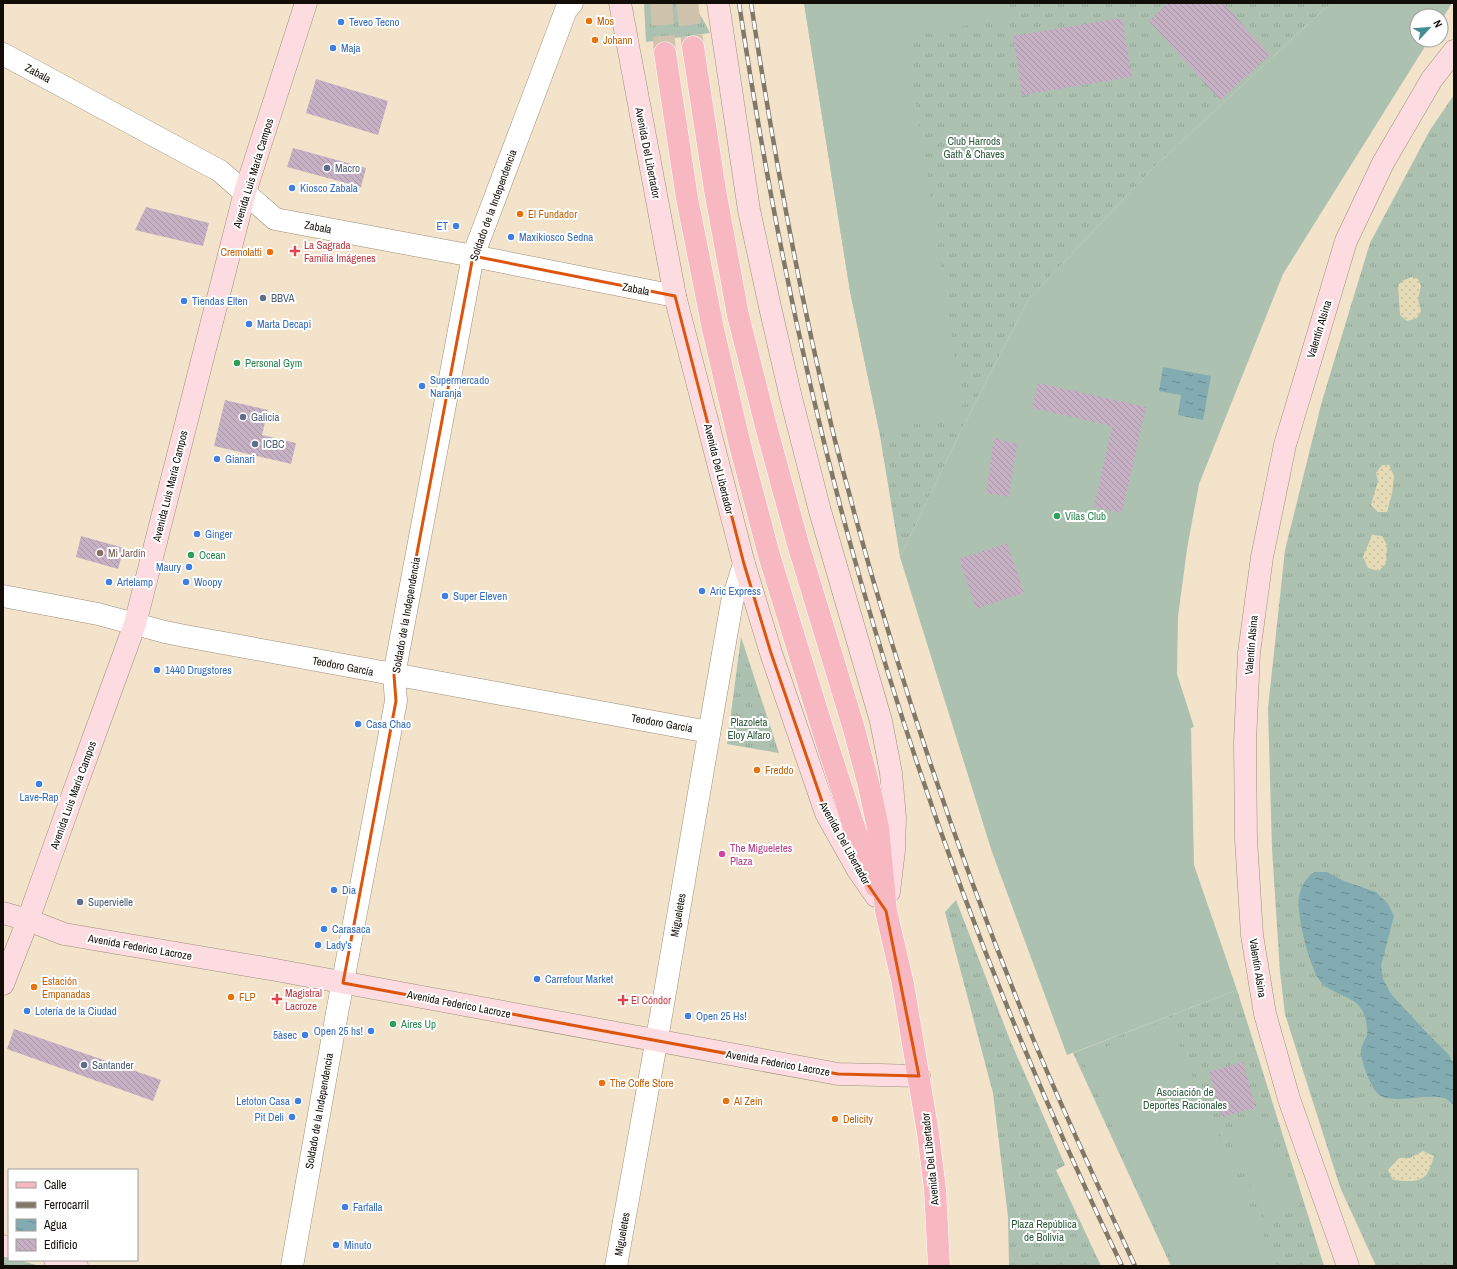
<svg xmlns="http://www.w3.org/2000/svg" width="1457" height="1269" font-family="'Archivo Narrow',sans-serif">
<style>
.grass{fill:url(#grass-tufts)}
.sand{fill:url(#sand-dots)}
.pitch{fill:#acc1b0}
.water{fill:url(#water-ripples)}
.building{fill:url(#building-back-hatch)}
.lines{fill:none;stroke-linecap:round;stroke-linejoin:round}
.primary-tunnel{stroke:#d0c3ad;stroke-width:22;stroke-dasharray:22 11;stroke-linecap:butt}
.street-casing{stroke:#9c8f78;stroke-width:23}
.secondary-casing{stroke:#9c8f78;stroke-width:23}
.primary-casing{stroke:#fff;stroke-width:23}
.street{stroke:#fff;stroke-width:22}
.secondary{stroke:#fcdce0;stroke-width:22}
.primary{stroke:#f8b8c1;stroke-width:22}
.rail-casing{stroke:#827868;stroke-width:4.5}
.rail{stroke:#fff;stroke-width:3;stroke-dasharray:9;stroke-linecap:butt}
.marked{fill:none;stroke:#dd550c;stroke-width:3;stroke-linejoin:round}
.food-dot{fill:#e8710a;stroke:#fff;stroke-width:1.5}
.shop-dot{fill:#3f7fe0;stroke:#fff;stroke-width:1.5}
.service-dot{fill:#5c6f8a;stroke:#fff;stroke-width:1.5}
.health-dot{fill:#e0444e;stroke:#fff;stroke-width:1.5}
.leisure-dot{fill:#2e9e5b;stroke:#fff;stroke-width:1.5}
.education-dot{fill:#8d6e63;stroke:#fff;stroke-width:1.5}
.hotel-dot{fill:#d1479c;stroke:#fff;stroke-width:1.5}
.labels{text-anchor:middle;dominant-baseline:central;stroke-width:4;stroke-linejoin:round;paint-order:stroke}
.food-label{font-size:11px;fill:#c56008;stroke:#fff;text-anchor:start}
.shop-label{font-size:11px;fill:#366cbe;stroke:#fff;text-anchor:start}
.street-label{font-size:11px;fill:#120d06;stroke:#fff}
.park-label{font-size:11px;fill:#2b5a39;stroke:#fff}
.service-label{font-size:11px;fill:#4e5e75;stroke:#fff;text-anchor:start}
.health-label{font-size:11px;fill:#be3a42;stroke:#fff;text-anchor:start}
.leisure-label{font-size:11px;fill:#27864d;stroke:#fff;text-anchor:start}
.education-label{font-size:11px;fill:#785e54;stroke:#fff;text-anchor:start}
.hotel-label{font-size:11px;fill:#b23c85;stroke:#fff;text-anchor:start}
</style>
<defs>
<pattern id="grass-tufts" width="24" height="20" patternUnits="userSpaceOnUse"><rect width="24" height="20" fill="#acc1b0"/><path d="M3 7l-1-3M5 7V3M7 7l1-3M15 17l-1-3M17 17v-4M19 17l1-3" fill="none" stroke="#93a596"/></pattern>
<pattern id="sand-dots" width="8" height="8" patternUnits="userSpaceOnUse"><rect width="8" height="8" fill="#e5dcb7"/><path d="M2 2h.1M6 6h.1" fill="none" stroke="#c3bc9c" stroke-width="1.8" stroke-linecap="round"/></pattern>
<pattern id="water-ripples" width="26" height="14" patternUnits="userSpaceOnUse"><rect width="26" height="14" fill="#82acb2"/><path d="M2 4q2-2 4 0t4 0M15 11q2-2 4 0t4 0" fill="none" stroke="#698a8f"/></pattern>
<pattern id="building-back-hatch" width="6" height="6" patternUnits="userSpaceOnUse"><rect width="6" height="6" fill="#c6b0c4"/><path d="M-1 5l2 2M0 0l6 6M5-1l2 2" fill="none" stroke="#a996a7"/></pattern>
</defs>
<rect width="100%" height="100%" fill="#f2e3ca"/>
<g class="grass">
<path d="M644,3C652,3 682,1 688,3C697,6 706,25 710,33L646,42Z"/>
<path d="M804,3H1331L1155,166L1028,300L961,431L900,557L879,430L850,291Z"/>
<path d="M1454,95V1266H1376L1340,1187L1285,1014L1280,972L1272,849L1268,708L1285,550L1322,401L1370,243L1430,130Z"/>
<path d="M741,637L779,753L727,744Z"/>
<path d="M956,900L1010,1040L1065,1165L1056,1170L1101,1266H1009L1008,1217L993,1093L945,912Z"/>
<path d="M1237,990L1324,1266H1171L1073,1053Z"/>
<path d="M3,1256L9,1257V1260H18L40,1266H3Z"/>
</g>
<g class="sand">
<path d="M1412,277L1418,279L1421,286L1418,299L1421,311L1417,318L1407,321L1400,315L1398,285L1404,280Z"/>
<path d="M1382,465H1389L1394,476L1392,494L1387,512H1378L1371,505L1378,481L1376,473Z"/>
<path d="M1372,535L1382,536L1387,545L1386,563L1379,571L1368,568L1363,557Z"/>
<path d="M1423,1151L1434,1156C1432,1161 1431,1167 1428,1172C1422,1184 1404,1181 1393,1180L1388,1170L1399,1158H1410Z"/>
</g>
<g class="pitch">
<path d="M804,3H1002L1005,18L906,37L964,416L879,430L850,291Z"/>
<path d="M1331,3H1452L1441,21V16H1417V40H1429L1283,274L1199,484L1187,549L1178,617L1177,674L1194,727L1191,728L1194,865L1237,990L1067,1055L992,852L900,557L961,431L1028,300L1155,166Z"/>
<path d="M1167,1019L1277,1266H1175L1082,1058Z"/>
<path d="M1262,1117L1300,1205L1265,1220L1227,1132Z"/>
</g>
<g class="water">
<path d="M1163,367L1211,376L1203,420L1178,415L1181,395L1159,391Z"/>
<path d="M1314,872H1327L1344,881L1376,892L1388,904L1394,916L1381,966L1383,979L1391,994L1426,1032L1448,1054L1454,1064V1105C1451,1103 1448,1099 1444,1098C1427,1093 1395,1104 1381,1096C1372,1092 1360,1059 1361,1050C1362,1044 1365,1040 1367,1035C1368,1031 1366,1019 1364,1014C1357,995 1333,996 1321,982C1310,970 1296,914 1299,897C1301,885 1305,880 1314,872Z"/>
</g>
<g class="building">
<path d="M1168,3H1223L1270,55L1220,100L1149,21Z"/>
<path d="M1122,18L1132,77L1022,95L1013,36Z"/>
<path d="M316,79L388,101L378,135L306,113Z"/>
<path d="M293,148L366,168L361,187L287,167Z"/>
<path d="M146,207L209,223L203,246L135,230Z"/>
<path d="M1038,383L1146,407L1122,513L1094,507L1112,426L1032,408Z"/>
<path d="M225,400L268,410L262,435L296,443L291,464L214,446Z"/>
<path d="M994,438L1017,444L1009,497L986,493Z"/>
<path d="M81,536L124,548L118,569L76,557Z"/>
<path d="M1007,543L1024,593L976,609L959,559Z"/>
<path d="M14,1029L161,1080L153,1101L7,1049Z"/>
<path d="M1243,1062L1256,1108L1222,1117L1209,1072Z"/>
</g>
<g class="lines">
<g class="primary-tunnel">
<path d="M661,3L665,53"/>
<path d="M687,3L693,47"/>
</g>
<g class="street-casing">
<g id="street">
<path d="M3,54L220,171L275,219L473,256L675,296"/>
<path d="M3,596L98,614L165,632L185,636L709,732"/>
<path d="M292,1266L337,1013L396,701L394,675L473,256L566,10L572,3"/>
<path d="M616,1266L662,1010L715,699L732,602L744,564"/>
</g>
</g>
<g class="secondary-casing">
<g id="secondary">
<path d="M620,3L675,296L744,564L771,653L826,813L858,870L876,896"/>
<path d="M718,3L749,210L770,307L791,398L820,511L881,721L891,773L895,818L894,850L889,892"/>
<path d="M3,913L28,920L64,934L276,970L838,1074L919,1076"/>
<path d="M3,984L28,920L73,794L135,624L245,192L306,3"/>
<path d="M3,1246L9,1247"/>
<path d="M55,1260L77,1266"/>
<path d="M1348,1266L1289,1099L1265,1014L1252,935L1246,839L1245,742L1249,653L1262,557L1285,445L1346,241L1383,163L1432,79L1454,51"/>
</g>
</g>
<g class="primary-casing">
<g id="primary">
<path d="M693,47L715,190L738,315L767,430L798,544L854,729L869,786L878,828L886,911L903,984L928,1133L935,1189L939,1266"/>
<path d="M665,53L687,198L713,329L740,445L769,555L824,734L856,833L876,886"/>
</g>
</g>
<use href="#street" class="street"/>
<use href="#secondary" class="secondary"/>
<use href="#primary" class="primary"/>
<g class="rail-casing">
<g id="rail">
<path d="M739,3C768,198 807,393 861,582C928,817 1016,1046 1122,1266"/>
<path d="M751,3C772,141 796,279 829,415C836,448 846,480 854,512C902,688 960,860 1029,1029C1062,1109 1099,1188 1135,1266"/>
</g>
</g>
<use href="#rail" class="rail"/>
</g>
<path class="marked" d="M473,256L675,296L744,564L771,653L826,813L858,870L886,911L919,1076L838,1074L343,983L396,701L394,675Z"/>
<g class="food-dot">
<circle cx="589" cy="21" r="4"/>
<circle cx="595" cy="40" r="4"/>
<circle cx="520" cy="214" r="4"/>
<circle cx="270" cy="252" r="4"/>
<circle cx="757" cy="770" r="4"/>
<circle cx="34" cy="987" r="4"/>
<circle cx="231" cy="997" r="4"/>
<circle cx="602" cy="1083" r="4"/>
<circle cx="726" cy="1101" r="4"/>
<circle cx="835" cy="1119" r="4"/>
</g>
<g class="shop-dot">
<circle cx="341" cy="22" r="4"/>
<circle cx="333" cy="48" r="4"/>
<circle cx="292" cy="188" r="4"/>
<circle cx="456" cy="226" r="4"/>
<circle cx="511" cy="237" r="4"/>
<circle cx="184" cy="301" r="4"/>
<circle cx="249" cy="324" r="4"/>
<circle cx="422" cy="386" r="4"/>
<circle cx="217" cy="459" r="4"/>
<circle cx="197" cy="534" r="4"/>
<circle cx="189" cy="567" r="4"/>
<circle cx="109" cy="582" r="4"/>
<circle cx="186" cy="582" r="4"/>
<circle cx="702" cy="591" r="4"/>
<circle cx="445" cy="596" r="4"/>
<circle cx="157" cy="670" r="4"/>
<circle cx="358" cy="724" r="4"/>
<circle cx="39" cy="784" r="4"/>
<circle cx="334" cy="890" r="4"/>
<circle cx="324" cy="929" r="4"/>
<circle cx="318" cy="945" r="4"/>
<circle cx="537" cy="979" r="4"/>
<circle cx="27" cy="1011" r="4"/>
<circle cx="688" cy="1016" r="4"/>
<circle cx="371" cy="1031" r="4"/>
<circle cx="305" cy="1035" r="4"/>
<circle cx="298" cy="1101" r="4"/>
<circle cx="292" cy="1117" r="4"/>
<circle cx="345" cy="1207" r="4"/>
<circle cx="336" cy="1245" r="4"/>
</g>
<g class="service-dot">
<circle cx="327" cy="168" r="4"/>
<circle cx="263" cy="298" r="4"/>
<circle cx="243" cy="417" r="4"/>
<circle cx="255" cy="444" r="4"/>
<circle cx="80" cy="902" r="4"/>
<circle cx="84" cy="1065" r="4"/>
</g>
<g class="health-dot">
<path d="M293 245h4v4h4v4h-4v4h-4v-4h-4v-4h4z"/>
<path d="M275 993h4v4h4v4h-4v4h-4v-4h-4v-4h4z"/>
<path d="M621 994h4v4h4v4h-4v4h-4v-4h-4v-4h4z"/>
</g>
<g class="leisure-dot">
<circle cx="237" cy="363" r="4"/>
<circle cx="1057" cy="516" r="4"/>
<circle cx="191" cy="555" r="4"/>
<circle cx="393" cy="1024" r="4"/>
</g>
<circle class="education-dot" cx="100" cy="553" r="4"/>
<circle class="hotel-dot" cx="722" cy="854" r="4"/>
<g class="labels">
<g class="food-label">
<text x="597" y="21">Mos</text>
<text x="603" y="40">Johann</text>
<text x="528" y="214">El Fundador</text>
<text x="262" y="252" text-anchor="end">Cremolatti</text>
<text x="765" y="770">Freddo</text>
<text x="42" y="981">Estación<tspan x="42" dy="13">Empanadas</tspan></text>
<text x="239" y="997">FLP</text>
<text x="610" y="1083">The Coffe Store</text>
<text x="734" y="1101">Al Zein</text>
<text x="843" y="1119">Delicity</text>
</g>
<g class="shop-label">
<text x="349" y="22">Teveo Tecno</text>
<text x="341" y="48">Maja</text>
<text x="300" y="188">Kiosco Zabala</text>
<text x="448" y="226" text-anchor="end">ET</text>
<text x="519" y="237">Maxikiosco Sedna</text>
<text x="192" y="301">Tiendas Elten</text>
<text x="257" y="324">Marta Decapi</text>
<text x="430" y="380">Supermercado<tspan x="430" dy="13">Naranja</tspan></text>
<text x="225" y="459">Gianari</text>
<text x="205" y="534">Ginger</text>
<text x="181" y="567" text-anchor="end">Maury</text>
<text x="117" y="582">Artelamp</text>
<text x="194" y="582">Woopy</text>
<text x="710" y="591">Aric Express</text>
<text x="453" y="596">Super Eleven</text>
<text x="165" y="670">1440 Drugstores</text>
<text x="366" y="724">Casa Chao</text>
<text x="39" y="797" text-anchor="middle">Lave-Rap</text>
<text x="342" y="890">Dia</text>
<text x="332" y="929">Carasaca</text>
<text x="326" y="945">Lady's</text>
<text x="545" y="979">Carrefour Market</text>
<text x="35" y="1011">Lotería de la Ciudad</text>
<text x="696" y="1016">Open 25 Hs!</text>
<text x="363" y="1031" text-anchor="end">Open 25 hs!</text>
<text x="297" y="1035" text-anchor="end">5àsec</text>
<text x="290" y="1101" text-anchor="end">Letoton Casa</text>
<text x="284" y="1117" text-anchor="end">Pit Deli</text>
<text x="353" y="1207">Farfalla</text>
<text x="344" y="1245">Minuto</text>
</g>
<g class="street-label">
<text transform="translate(38 73) rotate(28)">Zabala</text>
<text transform="translate(648 153) rotate(79)">Avenida Del Libertador</text>
<text transform="translate(253 173) rotate(-73)">Avenida Luis María Campos</text>
<text transform="translate(493 205) rotate(-70)">Soldado de la Independencia</text>
<text transform="translate(318 227) rotate(11)">Zabala</text>
<text transform="translate(636 289) rotate(11)">Zabala</text>
<text transform="translate(1319 329) rotate(-73)">Valentín Alsina</text>
<text transform="translate(719 469) rotate(76)">Avenida Del Libertador</text>
<text transform="translate(170 486) rotate(-76)">Avenida Luis María Campos</text>
<text transform="translate(406 615) rotate(-80)">Soldado de la Independencia</text>
<text transform="translate(1251 645) rotate(-85)">Valentín Alsina</text>
<text transform="translate(343 666) rotate(11)">Teodoro García</text>
<text transform="translate(662 723) rotate(10)">Teodoro García</text>
<text transform="translate(73 795) rotate(-70)">Avenida Luis María Campos</text>
<text transform="translate(845 843) rotate(61)">Avenida Del Libertador</text>
<text transform="translate(678 915) rotate(-80)">Migueletes</text>
<text transform="translate(140 947) rotate(10)">Avenida Federico Lacroze</text>
<text transform="translate(1258 968) rotate(81)">Valentín Alsina</text>
<text transform="translate(459 1004) rotate(11)">Avenida Federico Lacroze</text>
<text transform="translate(778 1063) rotate(10)">Avenida Federico Lacroze</text>
<text transform="translate(319 1111) rotate(-80)">Soldado de la Independencia</text>
<text transform="translate(930 1159) rotate(-96)">Avenida Del Libertador</text>
<text transform="translate(622 1234) rotate(-80)">Migueletes</text>
</g>
<g class="park-label">
<text x="974" y="141">Club Harrods<tspan x="974" dy="13">Gath &amp; Chaves</tspan></text>
<text x="749" y="722">Plazoleta<tspan x="749" dy="13">Eloy Alfaro</tspan></text>
<text x="1185" y="1092">Asociación de<tspan x="1185" dy="13">Deportes Racionales</tspan></text>
<text x="1044" y="1224">Plaza República<tspan x="1044" dy="13">de Bolivia</tspan></text>
</g>
<g class="service-label">
<text x="335" y="168">Macro</text>
<text x="271" y="298">BBVA</text>
<text x="251" y="417">Galicia</text>
<text x="263" y="444">ICBC</text>
<text x="88" y="902">Supervielle</text>
<text x="92" y="1065">Santander</text>
</g>
<g class="health-label">
<text x="304" y="245">La Sagrada<tspan x="304" dy="13">Familia Imágenes</tspan></text>
<text x="285" y="993">Magistral<tspan x="285" dy="13">Lacroze</tspan></text>
<text x="631" y="1000">El Cóndor</text>
</g>
<g class="leisure-label">
<text x="245" y="363">Personal Gym</text>
<text x="1065" y="516">Vilas Club</text>
<text x="199" y="555">Ocean</text>
<text x="401" y="1024">Aires Up</text>
</g>
<g class="education-label">
<text x="108" y="553">Mi Jardín</text>
</g>
<g class="hotel-label">
<text x="730" y="848">The Migueletes<tspan x="730" dy="13">Plaza</tspan></text>
</g>
</g>
<rect width="1457" height="1269" fill="none" stroke="#120d06" stroke-width="8"/>
<rect x="8" y="1169" width="130" height="92" fill="#ffffff" stroke="#a09e9b"/>
<rect x="16" y="1182" width="20" height="6" fill="#f8b8c1" stroke="#a09e9b"/>
<text x="44" y="1189" font-size="12" fill="#120d06">Calle</text>
<rect x="16" y="1202" width="20" height="6" fill="#827868" stroke="#a09e9b"/>
<text x="44" y="1209" font-size="12" fill="#120d06">Ferrocarril</text>
<rect x="16" y="1219" width="20" height="12" fill="url(#water-ripples)" stroke="#a09e9b"/>
<text x="44" y="1229" font-size="12" fill="#120d06">Agua</text>
<rect x="16" y="1239" width="20" height="12" fill="url(#building-back-hatch)" stroke="#a09e9b"/>
<text x="44" y="1249" font-size="12" fill="#120d06">Edificio</text>
<g transform="translate(1429 28) rotate(64)"><circle r="19" fill="#ffffff" stroke="#a09e9b"/>
<path d="M0-3L7 15L0 10L-7 15Z" fill="#458d93"/>
<text y="-6" font-size="11" font-weight="bold" text-anchor="middle" fill="#120d06">N</text>
</g>
</svg>
